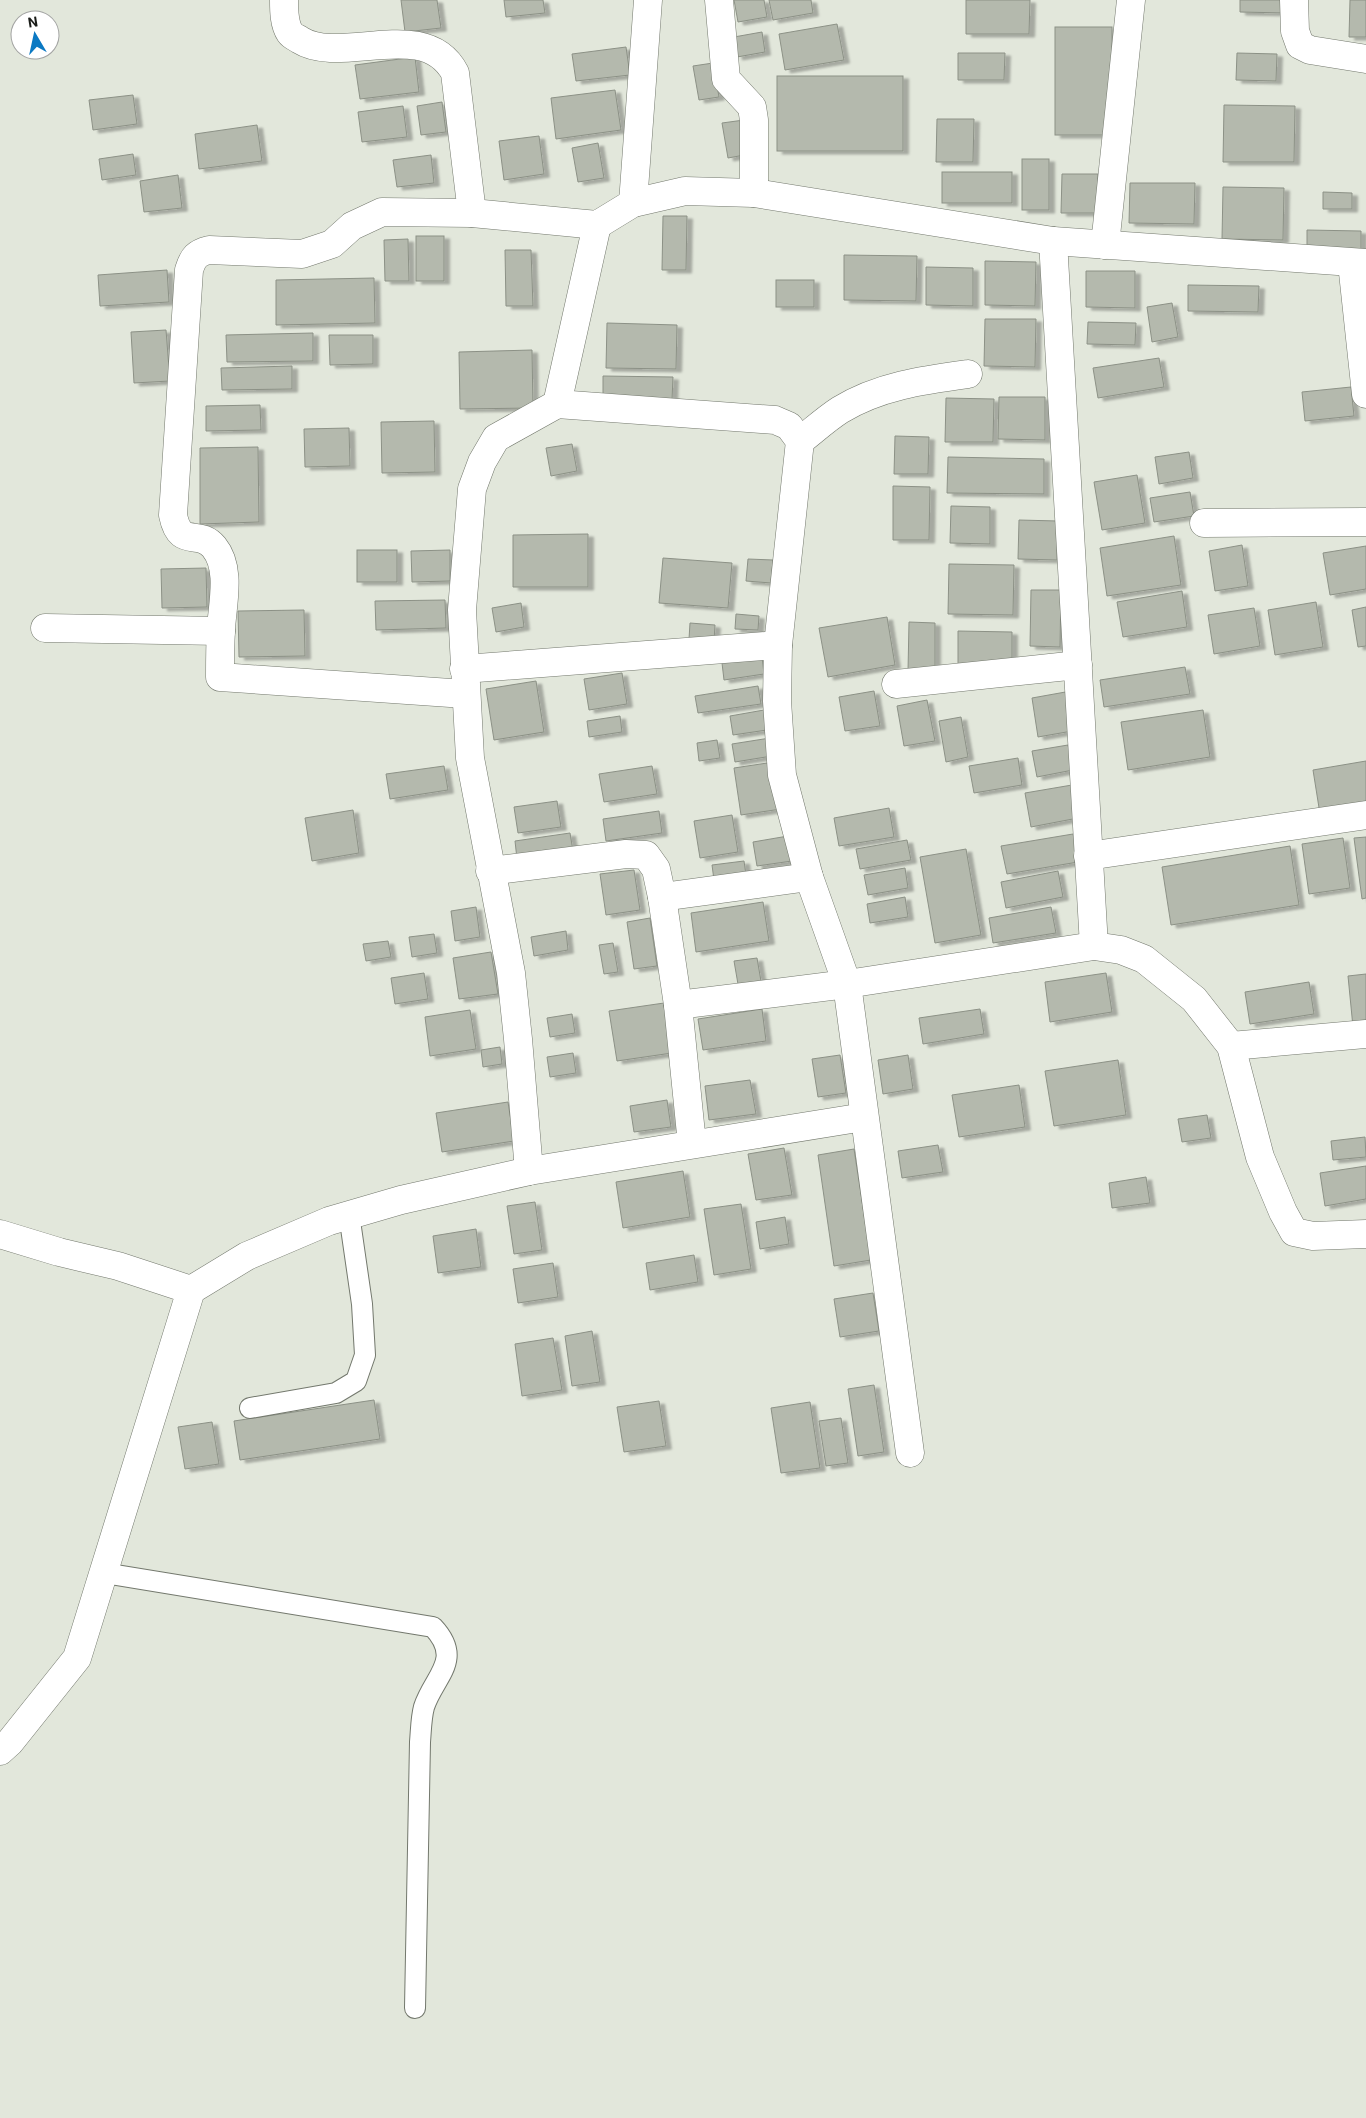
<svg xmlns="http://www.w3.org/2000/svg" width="1366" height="2118" font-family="Roboto,sans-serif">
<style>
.building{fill:#b4b9ad;stroke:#8c9186;filter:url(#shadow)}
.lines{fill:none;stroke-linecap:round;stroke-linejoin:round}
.lane-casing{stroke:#73786d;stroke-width:22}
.street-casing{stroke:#73786d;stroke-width:29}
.lane{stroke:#fff;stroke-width:20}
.street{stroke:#fff;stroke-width:28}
</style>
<defs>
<filter id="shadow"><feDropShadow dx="5.5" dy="3" stdDeviation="1" flood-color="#0004"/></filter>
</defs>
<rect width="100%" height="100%" fill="#e2e7db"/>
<g class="building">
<path d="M401,0H437L441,28L405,32Z"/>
<path d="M504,0H543L545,13L506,17Z"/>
<path d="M734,0H764L767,17L738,22Z"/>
<path d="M769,0H811L813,13L773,20Z"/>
<path d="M966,0H1030L1029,34H966Z"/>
<path d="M1240,0H1285V13L1240,12Z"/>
<path d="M1350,0H1366V37H1349Z"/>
<path d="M837,24L844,60L785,70L779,34Z"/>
<rect x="1055" y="27" width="57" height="108"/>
<path d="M762,32L765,52L737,57L734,37Z"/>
<path d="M626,47L630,75L576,81L572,54Z"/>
<path d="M958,53H1005L1004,80H958Z"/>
<path d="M1237,53L1277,54L1276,81L1236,80Z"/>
<path d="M415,57L419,92L360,99L355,65Z"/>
<path d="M713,63L719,97L699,100L693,66Z"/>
<rect x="777" y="76" width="126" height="75"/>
<path d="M615,90L621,130L556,139L551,98Z"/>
<path d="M133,95L137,124L93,130L89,100Z"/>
<path d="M442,102L446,132L421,135L417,106Z"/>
<path d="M1224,105L1295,106L1294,162H1223Z"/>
<path d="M403,106L407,137L362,142L358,112Z"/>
<path d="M937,119H974L973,162H936Z"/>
<path d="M744,120L750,154L728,158L722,123Z"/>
<path d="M257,125L262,161L199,169L195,134Z"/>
<path d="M539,136L544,174L504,180L499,141Z"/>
<path d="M598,143L604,178L578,182L572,148Z"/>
<path d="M133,154L136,175L102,180L99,159Z"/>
<path d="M431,155L434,183L397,187L393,160Z"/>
<rect x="1022" y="159" width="27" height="51"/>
<rect x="942" y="172" width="70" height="31"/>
<path d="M1062,174H1098L1097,213H1061Z"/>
<path d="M178,175L182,208L144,212L140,181Z"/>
<path d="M1130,183H1195L1194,224L1129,223Z"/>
<path d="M1223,187L1284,188L1283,240L1222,239Z"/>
<path d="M1323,192L1352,193V209H1323Z"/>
<path d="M663,216H687L686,270H662Z"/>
<path d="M1307,230L1361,231V250L1307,249Z"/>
<rect x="416" y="236" width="28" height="45"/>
<path d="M408,239L409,281H385L384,240Z"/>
<path d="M505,250H531L533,306H506Z"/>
<path d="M844,255L917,256L916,301L844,300Z"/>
<path d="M985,261L1036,262L1035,306L985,305Z"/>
<path d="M926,267L973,268V306L926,305Z"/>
<path d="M167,270L169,302L100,306L98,275Z"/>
<path d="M1086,271H1135V308L1086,307Z"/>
<path d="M374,278L375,323L276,325V280Z"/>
<rect x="776" y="280" width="38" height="27"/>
<path d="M1188,285L1259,286L1258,312L1188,311Z"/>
<path d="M1172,303L1178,337L1152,342L1147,307Z"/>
<path d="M985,319H1036L1035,367L984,366Z"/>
<path d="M1088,322L1136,323L1135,345L1087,344Z"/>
<path d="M607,323L677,325L676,369L606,368Z"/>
<path d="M166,330L170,381L134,383L131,332Z"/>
<path d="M313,333V361L227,362L226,335Z"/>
<path d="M329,335H373V364L330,365Z"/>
<path d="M532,350L533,408L460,409L459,352Z"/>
<path d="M1159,358L1164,387L1098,398L1093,368Z"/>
<path d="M292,366V389L222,390L221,368Z"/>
<path d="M603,376L673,377L672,400L603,398Z"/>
<path d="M1351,387L1354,416L1305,421L1302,392Z"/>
<path d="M999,397H1045V440L998,439Z"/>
<path d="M946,398L994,399L993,442H945Z"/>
<path d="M260,405L261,430L206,431V406Z"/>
<path d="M434,421L435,472L382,473L381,422Z"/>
<path d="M349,428L350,466L305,467L304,429Z"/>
<path d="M895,436L929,437L928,474H894Z"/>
<path d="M572,444L577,471L551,476L546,448Z"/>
<path d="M258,447L259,522L200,524V448Z"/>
<path d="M1189,452L1193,478L1159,484L1155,457Z"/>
<path d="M948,457L1044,459V494L947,493Z"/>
<path d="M1137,475L1145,523L1102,530L1094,482Z"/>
<path d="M893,486L930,487L929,540H893Z"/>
<path d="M1190,492L1194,516L1154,522L1150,498Z"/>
<path d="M951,506L990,507V544L950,543Z"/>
<path d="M1019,520L1058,521L1057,560L1018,559Z"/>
<path d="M588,534V587H513V535Z"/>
<path d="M1174,536L1181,585L1107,596L1100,548Z"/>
<path d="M1242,545L1248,586L1215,591L1209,551Z"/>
<path d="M1366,546V589L1330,595L1323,553Z"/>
<rect x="357" y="550" width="40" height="32"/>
<path d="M450,550V581L412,582L411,551Z"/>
<path d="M663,558L732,563L728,608L659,603Z"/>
<path d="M748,559L773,560L771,583L746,581Z"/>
<path d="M949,564L1014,565L1013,615L948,614Z"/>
<path d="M206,568L207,607L162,608L161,569Z"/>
<path d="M1031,590H1061L1060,647L1030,646Z"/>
<path d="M1182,591L1187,627L1123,637L1117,602Z"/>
<path d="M445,600L446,628L376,630L375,601Z"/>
<path d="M1316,602L1323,647L1275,655L1268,610Z"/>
<path d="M521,603L524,627L496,632L492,608Z"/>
<path d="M1366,607V646L1358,647L1352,610Z"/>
<path d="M1254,608L1260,646L1214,654L1208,615Z"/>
<path d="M304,610L305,656L239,657L238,611Z"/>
<path d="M736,614L759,616L758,630L735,629Z"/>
<path d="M887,617L895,665L828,677L819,628Z"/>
<path d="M909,622L935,623V671H908Z"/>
<path d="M690,623L715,625L714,641L689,639Z"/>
<path d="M958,631L1012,632V666L958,665Z"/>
<path d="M762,657L764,674L724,680L722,663Z"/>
<path d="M1185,667L1190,694L1104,707L1100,680Z"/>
<path d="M622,673L627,704L589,710L584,679Z"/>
<path d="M536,681L544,732L494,740L486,689Z"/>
<path d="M758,686L761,704L698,713L695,696Z"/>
<path d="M874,691L880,726L845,731L839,697Z"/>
<path d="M1071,691L1078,730L1038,737L1032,698Z"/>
<path d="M927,700L935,741L904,746L897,706Z"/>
<path d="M764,710L767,730L733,735L730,716Z"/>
<path d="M1203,710L1210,757L1128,770L1121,722Z"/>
<path d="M620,716L622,732L589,737L587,721Z"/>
<path d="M961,717L968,757L946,762L939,721Z"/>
<path d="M770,738L772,756L735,762L732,744Z"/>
<path d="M717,740L720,758L699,761L697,743Z"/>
<path d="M1068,745L1073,770L1037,777L1032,751Z"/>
<path d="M1018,758L1022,785L974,793L969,766Z"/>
<path d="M1366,761V806L1320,814L1313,770Z"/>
<path d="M774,762L781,809L741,815L734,768Z"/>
<path d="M444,766L448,790L390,799L386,774Z"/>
<path d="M652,766L657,794L604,802L599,774Z"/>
<path d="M1072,785L1078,818L1031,827L1025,793Z"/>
<path d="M557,801L561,827L518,833L514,807Z"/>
<path d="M889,808L894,837L839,846L834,818Z"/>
<path d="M353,810L359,853L312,861L305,818Z"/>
<path d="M659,811L662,833L606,841L603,819Z"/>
<path d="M732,815L738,852L700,858L694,821Z"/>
<path d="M570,833L573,851L517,859L515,841Z"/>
<path d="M1073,834L1078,862L1007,874L1001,846Z"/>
<path d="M788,836L792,861L757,866L753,842Z"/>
<path d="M1366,837V898L1362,899L1354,838Z"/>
<path d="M1343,838L1350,888L1309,894L1302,844Z"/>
<path d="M907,840L911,860L860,869L856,849Z"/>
<path d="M1290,846L1299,905L1171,925L1162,867Z"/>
<path d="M966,849L981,935L935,943L920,857Z"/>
<path d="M744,861L746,875L714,880L712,865Z"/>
<path d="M905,868L908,888L868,895L864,875Z"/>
<path d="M634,870L640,910L606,915L600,874Z"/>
<path d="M1058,871L1063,897L1006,908L1001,882Z"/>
<path d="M905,897L908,917L870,923L867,904Z"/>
<path d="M763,902L769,941L696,952L691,913Z"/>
<path d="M476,907L480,937L455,941L451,911Z"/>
<path d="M1051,907L1056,933L993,943L989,918Z"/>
<path d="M650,918L657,966L634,969L627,922Z"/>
<path d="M566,931L568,950L534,956L531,937Z"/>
<path d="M434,934L437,953L412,957L409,937Z"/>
<path d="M388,941L391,957L366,961L363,944Z"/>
<path d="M613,943L618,972L604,974L599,945Z"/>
<path d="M491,952L498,994L459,999L453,958Z"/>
<path d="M757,958L762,987L739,990L734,961Z"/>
<path d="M424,973L428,999L395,1004L391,978Z"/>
<path d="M1106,973L1112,1012L1050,1022L1045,982Z"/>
<path d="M1366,974V1026L1353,1027L1348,976Z"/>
<path d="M1309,982L1314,1014L1250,1024L1245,992Z"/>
<path d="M664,1003L672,1053L617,1061L609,1011Z"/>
<path d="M762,1009L766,1041L703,1050L698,1019Z"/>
<path d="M980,1009L984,1034L923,1044L919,1018Z"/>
<path d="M470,1010L476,1049L430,1056L425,1017Z"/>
<path d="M572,1014L575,1033L550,1037L547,1018Z"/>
<path d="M500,1047L502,1064L483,1067L481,1050Z"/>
<path d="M573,1053L576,1073L550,1077L547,1057Z"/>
<path d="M840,1055L846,1093L818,1097L812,1059Z"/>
<path d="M908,1055L913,1089L883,1094L878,1060Z"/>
<path d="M1118,1060L1126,1115L1054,1126L1045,1071Z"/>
<path d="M750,1080L756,1114L709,1120L705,1086Z"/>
<path d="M1019,1085L1025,1127L959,1137L952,1095Z"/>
<path d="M667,1100L671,1127L634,1132L630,1106Z"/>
<path d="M508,1102L514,1141L442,1152L436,1113Z"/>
<path d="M1207,1115L1211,1138L1182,1142L1178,1119Z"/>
<path d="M1365,1137L1366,1157L1333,1160L1331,1141Z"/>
<path d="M938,1145L943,1172L902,1178L898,1151Z"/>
<path d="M784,1148L792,1195L756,1200L748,1154Z"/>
<path d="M854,1149L871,1260L834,1266L818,1155Z"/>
<path d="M1366,1166V1199L1325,1206L1320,1173Z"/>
<path d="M683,1171L690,1217L623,1228L616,1182Z"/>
<path d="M1146,1177L1150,1203L1112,1208L1109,1183Z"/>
<path d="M535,1202L542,1250L514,1254L507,1206Z"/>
<path d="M741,1204L751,1269L714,1275L704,1209Z"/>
<path d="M785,1217L789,1244L760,1249L756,1222Z"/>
<path d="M476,1229L481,1267L438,1273L433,1236Z"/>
<path d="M694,1255L698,1282L650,1290L646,1263Z"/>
<path d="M553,1263L558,1297L518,1303L513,1269Z"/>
<path d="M873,1293L879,1331L840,1337L834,1299Z"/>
<path d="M592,1331L600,1382L572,1386L565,1336Z"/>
<path d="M553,1338L562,1390L522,1396L515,1344Z"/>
<path d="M874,1385L884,1452L858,1456L848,1389Z"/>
<path d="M374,1400L380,1439L240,1460L234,1421Z"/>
<path d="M659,1401L666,1446L624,1452L617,1407Z"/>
<path d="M810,1402L820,1468L781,1473L771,1408Z"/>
<path d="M841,1418L848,1463L826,1466L819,1421Z"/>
<path d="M212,1422L219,1464L185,1469L178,1427Z"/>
</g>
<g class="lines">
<g class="lane-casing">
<g id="lane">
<path d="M250,1408L336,1393L356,1381L365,1355L362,1304L349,1214"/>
<path d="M104,1573L433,1627C464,1660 434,1676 424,1707C421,1718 421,1731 420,1742L415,2008"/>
</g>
</g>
<g class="street-casing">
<g id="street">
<path d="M284,0C284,11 284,24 290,33C292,36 297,38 300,40C341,66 425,16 455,73L472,213"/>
<path d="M719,0L726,79L752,107L754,120V193"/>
<path d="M1294,0L1295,31L1300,45L1310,50L1366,59"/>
<path d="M633,203L648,0"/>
<path d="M1053,241L1094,946"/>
<path d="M1105,245L1131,0"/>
<path d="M1352,263L1366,394"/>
<path d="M557,404L775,420L789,426L800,441L778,645L777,701L782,775L809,877L847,984L910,1453"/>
<path d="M800,441C813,431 826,419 840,410C879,386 924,380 968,374"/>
<path d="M1204,523L1366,522"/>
<path d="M45,628L221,631"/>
<path d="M464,669L778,645"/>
<path d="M896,684L1078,665"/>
<path d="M465,694L220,677C220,661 220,646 221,630C222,605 232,569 214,547C198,528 180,550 173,515L189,270C193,257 197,253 209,250L302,254L332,244L352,226L382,212L472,213L597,225L633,203L685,191L754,193L1053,241L1366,263"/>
<path d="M1088,856L1366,815"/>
<path d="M490,871L626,854L646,855L656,869L662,897L678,1005L692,1144"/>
<path d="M662,897L809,877"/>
<path d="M678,1005L847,984L1094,946L1121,950L1144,959L1194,999L1231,1046L1260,1157L1283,1212L1294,1232L1313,1236L1366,1234"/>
<path d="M1231,1046L1366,1034"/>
<path d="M529,1171L518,1039L511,973L470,758L462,610L472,489L482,462L496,438L557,404L597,225"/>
<path d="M0,1234L59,1252L118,1266L191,1290"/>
<path d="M0,1751L10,1742L77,1658L191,1290L247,1256L329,1221L401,1200L529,1171L864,1117"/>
</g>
</g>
<use href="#lane" class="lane"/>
<use href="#street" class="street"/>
</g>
<g transform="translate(35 35) rotate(351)"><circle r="24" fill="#ffffff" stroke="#a3a4a3"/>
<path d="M0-4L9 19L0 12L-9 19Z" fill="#0b79c3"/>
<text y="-8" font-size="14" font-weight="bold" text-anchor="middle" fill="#1a1c18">N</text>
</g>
</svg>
